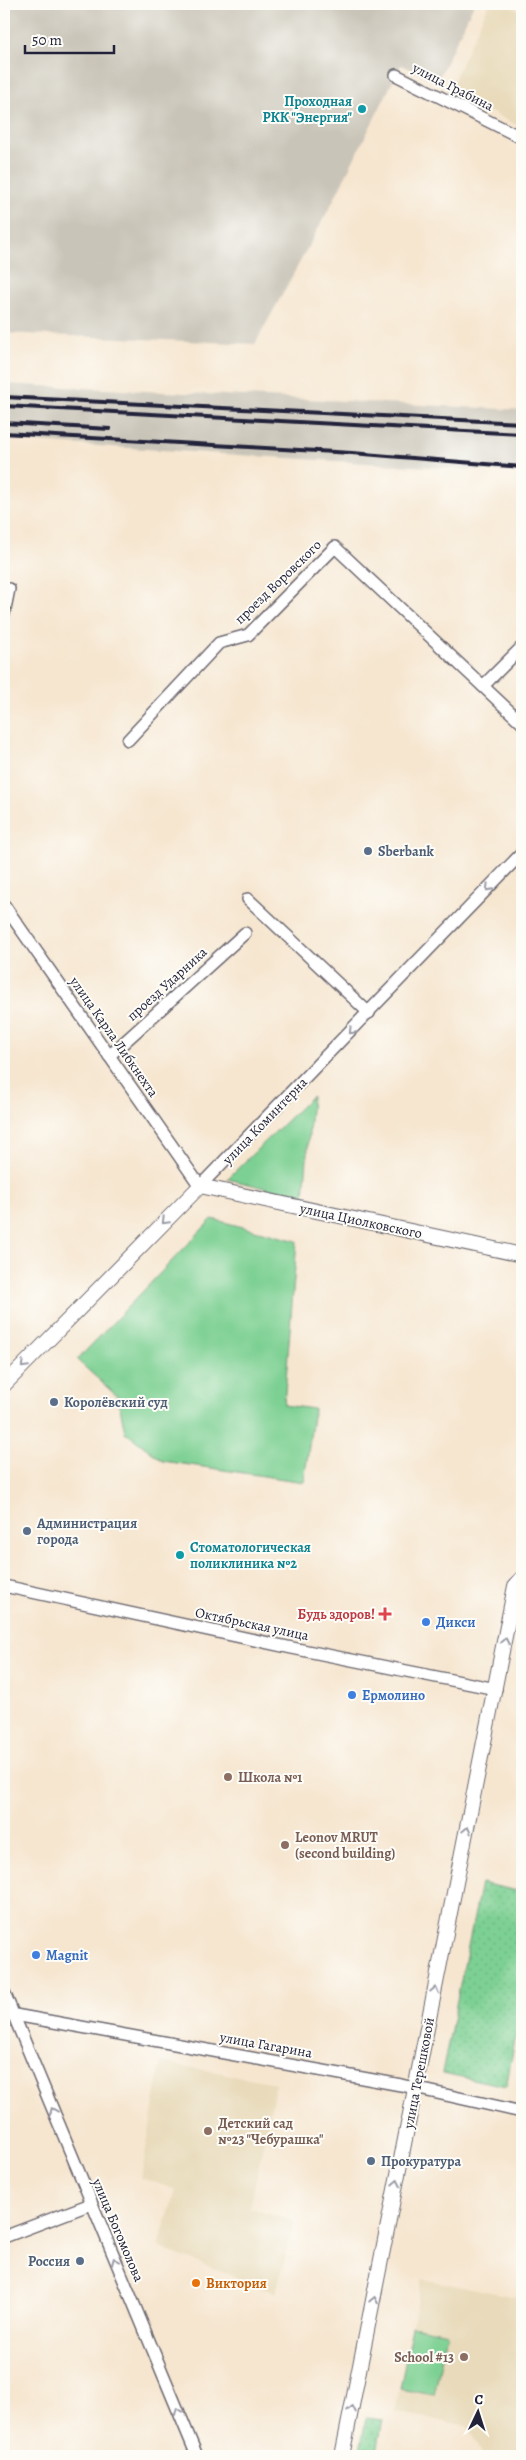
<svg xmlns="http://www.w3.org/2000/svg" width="526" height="2460" font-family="Alegreya,serif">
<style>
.built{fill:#e8daba}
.industrial{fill:#c9c4b8}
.grass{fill:url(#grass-dots);stroke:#507967}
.park{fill:#7dd093;stroke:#507967}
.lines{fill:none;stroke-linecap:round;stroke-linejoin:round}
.minor-casing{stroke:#6c676f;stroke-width:14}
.major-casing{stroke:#6c676f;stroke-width:16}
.minor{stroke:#fff;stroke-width:11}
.major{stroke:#fff;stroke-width:14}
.rail{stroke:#22223b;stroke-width:4}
.oneway{stroke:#9c9ca7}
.culture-dot{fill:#0f9aa8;stroke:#fdfcf7;stroke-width:2}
.service-dot{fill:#5c6f8a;stroke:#fdfcf7;stroke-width:2}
.health-dot{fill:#e0444e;stroke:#fdfcf7;stroke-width:2}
.shop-dot{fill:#3f7fe0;stroke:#fdfcf7;stroke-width:2}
.education-dot{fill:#8d6e63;stroke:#fdfcf7;stroke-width:2}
.food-dot{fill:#e8710a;stroke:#fdfcf7;stroke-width:2}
.labels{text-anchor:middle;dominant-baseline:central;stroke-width:4;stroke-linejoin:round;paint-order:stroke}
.street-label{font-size:14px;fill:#22223b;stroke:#fdfcf7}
.culture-label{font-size:14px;font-weight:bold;fill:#0d838f;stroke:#fdfcf7;text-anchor:end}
.service-label{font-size:14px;font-weight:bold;fill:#4e5e75;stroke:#fdfcf7;text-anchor:start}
.health-label{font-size:14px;font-weight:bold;fill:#be3a42;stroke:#fdfcf7;text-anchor:end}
.shop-label{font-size:14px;font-weight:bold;fill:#366cbe;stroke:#fdfcf7;text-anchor:start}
.education-label{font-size:14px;font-weight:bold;fill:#785e54;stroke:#fdfcf7;text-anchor:start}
.food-label{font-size:14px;font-weight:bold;fill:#c56008;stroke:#fdfcf7;text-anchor:start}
</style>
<defs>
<pattern id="grass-dots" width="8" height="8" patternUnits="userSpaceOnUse" patternTransform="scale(1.25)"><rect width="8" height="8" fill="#7dd093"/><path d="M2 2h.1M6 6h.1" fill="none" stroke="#6cb280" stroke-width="1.8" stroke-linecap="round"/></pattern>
</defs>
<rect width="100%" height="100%" fill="#fdfcf7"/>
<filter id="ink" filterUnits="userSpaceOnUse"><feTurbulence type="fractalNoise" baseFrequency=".02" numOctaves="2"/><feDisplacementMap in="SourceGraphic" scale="10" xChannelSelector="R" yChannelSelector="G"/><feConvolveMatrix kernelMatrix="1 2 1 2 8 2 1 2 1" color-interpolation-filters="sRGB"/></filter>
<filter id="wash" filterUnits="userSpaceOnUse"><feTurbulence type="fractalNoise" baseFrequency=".0096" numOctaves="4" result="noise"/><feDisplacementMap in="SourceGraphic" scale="20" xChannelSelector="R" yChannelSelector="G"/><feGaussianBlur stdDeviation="1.12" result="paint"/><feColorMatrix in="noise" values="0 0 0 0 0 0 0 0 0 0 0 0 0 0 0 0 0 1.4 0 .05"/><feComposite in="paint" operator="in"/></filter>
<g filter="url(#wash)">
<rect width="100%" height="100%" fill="#f6e6d0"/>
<g class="built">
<path d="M489,4H505L518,10L522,4V128L449,90Z"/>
<path d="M161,2062L276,2083L250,2208L294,2222L276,2293L158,2247L176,2190L141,2178Z"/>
<path d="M422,2279L522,2298V2456H494L482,2454L467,2426L395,2412Z"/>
</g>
<g class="industrial">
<path d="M4,4H474L437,81L401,65L330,207L255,344L4,333Z"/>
<path d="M4,384L522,410V473L4,440Z"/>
</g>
<g class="grass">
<path d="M481,1883L522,1892V2006L506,2086L442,2073Z"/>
<path d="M366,2418L383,2420L376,2456H359Z"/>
</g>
<g class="park">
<path d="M312,1096L304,1197L227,1179Z"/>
<path d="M212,1219L297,1241L284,1405L314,1409L304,1482L163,1461L125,1432L118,1397L77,1360Z"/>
<path d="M412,2326L447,2333L434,2395L400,2389Z"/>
</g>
</g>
<g filter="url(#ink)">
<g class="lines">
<g class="minor-casing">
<g id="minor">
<path d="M396,75L522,138"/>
<path d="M4,614L9,589"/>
<path d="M483,686L522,647"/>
<path d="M128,740L219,643L248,635L335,547L522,723"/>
<path d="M248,899L369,1013"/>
<path d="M4,905L200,1186L522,853"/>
<path d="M109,1056L245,933"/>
<path d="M4,1586L292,1648L496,1689"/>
<path d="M4,1992L197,2456"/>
<path d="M4,2013L401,2085L522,2112"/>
<path d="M4,2237L91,2204"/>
</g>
</g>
<g class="major-casing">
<g id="major">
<path d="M4,1385L200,1186L522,1255"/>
<path d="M342,2456L515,1586L522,1578"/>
</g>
</g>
<use href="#minor" class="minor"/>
<use href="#major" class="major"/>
<g class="rail">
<path d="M4,397L522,423"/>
<path d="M4,406L522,434"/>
<path d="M4,423L110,429"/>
<path d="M4,433L352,453L522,467"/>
</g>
</g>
<defs><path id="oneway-chevron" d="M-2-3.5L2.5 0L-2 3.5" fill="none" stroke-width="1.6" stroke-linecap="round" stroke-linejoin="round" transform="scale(1.25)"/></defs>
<g class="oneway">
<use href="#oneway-chevron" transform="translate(489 888) rotate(134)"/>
<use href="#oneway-chevron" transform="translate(352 1031) rotate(134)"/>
<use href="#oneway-chevron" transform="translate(165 1221) rotate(135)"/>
<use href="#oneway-chevron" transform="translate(24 1365) rotate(135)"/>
<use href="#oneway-chevron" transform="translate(505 1641) rotate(-79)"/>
<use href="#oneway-chevron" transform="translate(467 1830) rotate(-78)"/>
<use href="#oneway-chevron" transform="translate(435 1990) rotate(-79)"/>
<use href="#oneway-chevron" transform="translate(53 2111) rotate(-113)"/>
<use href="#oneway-chevron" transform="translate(397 2183) rotate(-79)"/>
<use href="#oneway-chevron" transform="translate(115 2261) rotate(-113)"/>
<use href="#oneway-chevron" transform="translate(374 2300) rotate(-79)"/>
<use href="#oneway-chevron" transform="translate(352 2409) rotate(-78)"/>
<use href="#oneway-chevron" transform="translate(178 2411) rotate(-113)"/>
</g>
</g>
<g class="culture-dot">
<circle cx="362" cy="109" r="5"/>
<circle cx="180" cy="1555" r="5"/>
</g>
<g class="service-dot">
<circle cx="368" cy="851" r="5"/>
<circle cx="54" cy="1402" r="5"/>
<circle cx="27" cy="1531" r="5"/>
<circle cx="371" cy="2161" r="5"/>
<circle cx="80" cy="2261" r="5"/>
</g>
<path class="health-dot" d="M382.5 1606.5h5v5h5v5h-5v5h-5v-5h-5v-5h5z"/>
<g class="shop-dot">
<circle cx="426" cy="1622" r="5"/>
<circle cx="352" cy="1695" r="5"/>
<circle cx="36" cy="1955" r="5"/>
</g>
<g class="education-dot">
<circle cx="228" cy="1777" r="5"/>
<circle cx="285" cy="1845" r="5"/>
<circle cx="208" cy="2131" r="5"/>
<circle cx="464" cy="2357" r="5"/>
</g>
<circle class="food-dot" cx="196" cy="2283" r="5"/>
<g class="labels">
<g class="street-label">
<text transform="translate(453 87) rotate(27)">улица Грабина</text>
<text transform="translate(278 582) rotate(-44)">проезд Воровского</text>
<text transform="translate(167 984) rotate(-42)">проезд Ударника</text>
<text transform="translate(114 1037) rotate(55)">улица Карла Либкнехта</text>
<text transform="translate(265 1121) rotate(-46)">улица Коминтерна</text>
<text transform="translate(361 1221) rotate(12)">улица Циолковского</text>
<text transform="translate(252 1624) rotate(12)">Октябрьская улица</text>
<text transform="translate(266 2045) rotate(10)">улица Гагарина</text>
<text transform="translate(419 2073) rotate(-79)">улица Терешковой</text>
<text transform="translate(118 2230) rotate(67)">улица Богомолова</text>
</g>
<g class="culture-label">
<text x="352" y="101">Проходная<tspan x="352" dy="16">РКК "Энергия"</tspan></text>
<text x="190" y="1547" text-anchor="start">Стоматологическая<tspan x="190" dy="16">поликлиника №2</tspan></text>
</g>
<g class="service-label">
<text x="378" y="851">Sberbank</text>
<text x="64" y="1402">Королёвский суд</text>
<text x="37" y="1523">Администрация<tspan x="37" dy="16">города</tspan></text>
<text x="381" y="2161">Прокуратура</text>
<text x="70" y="2261" text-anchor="end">Россия</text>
</g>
<g class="health-label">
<text x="375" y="1614">Будь здоров!</text>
</g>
<g class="shop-label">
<text x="436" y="1622">Дикси</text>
<text x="362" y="1695">Ермолино</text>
<text x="46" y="1955">Magnit</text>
</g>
<g class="education-label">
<text x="238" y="1777">Школа №1</text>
<text x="295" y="1837">Leonov MRUT<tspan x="295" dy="16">(second building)</tspan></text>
<text x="218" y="2123">Детский сад<tspan x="218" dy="16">№23 "Чебурашка"</tspan></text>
<text x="454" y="2357" text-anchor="end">School #13</text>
</g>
<g class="food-label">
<text x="206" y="2283">Виктория</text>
</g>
</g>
<rect width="526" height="2460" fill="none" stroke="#fdfcf7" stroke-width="20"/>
<g transform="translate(478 2412) rotate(4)" stroke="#fdfcf7" stroke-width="4" paint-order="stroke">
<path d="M0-4L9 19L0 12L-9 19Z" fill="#22223b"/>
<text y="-8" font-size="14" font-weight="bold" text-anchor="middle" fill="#22223b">С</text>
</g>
<path d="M25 45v8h89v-8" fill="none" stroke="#22223b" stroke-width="2.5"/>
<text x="32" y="45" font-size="15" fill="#22223b" stroke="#fdfcf7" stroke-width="4" paint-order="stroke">50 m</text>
</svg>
